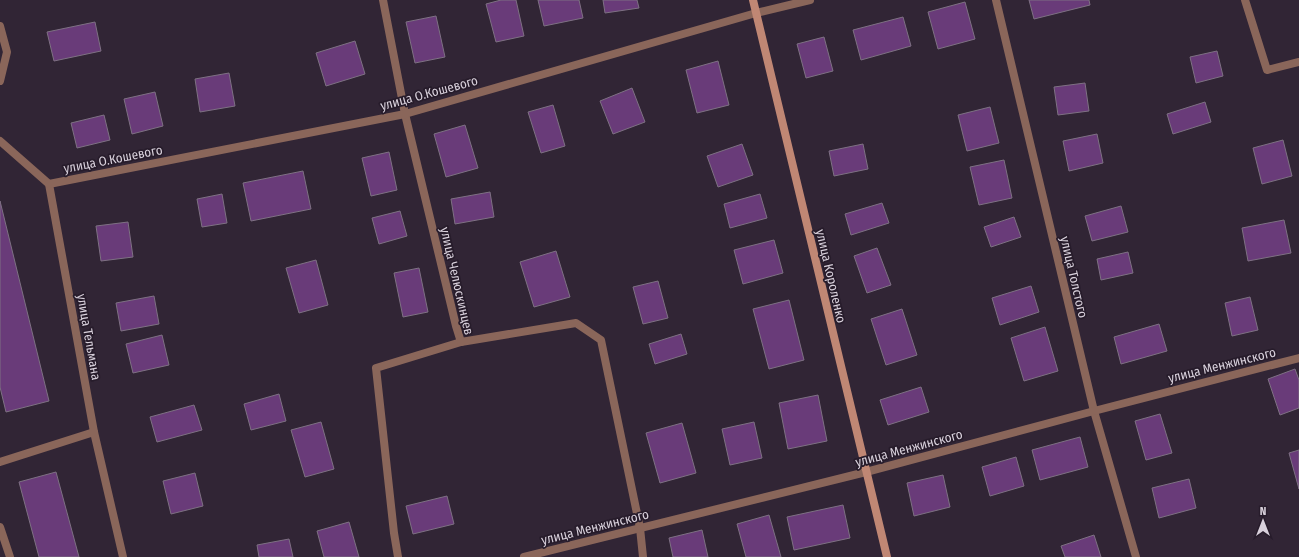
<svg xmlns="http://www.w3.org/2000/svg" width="1299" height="557" font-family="'Fira Sans Condensed',sans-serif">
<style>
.building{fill:#693b79;stroke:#7e7183}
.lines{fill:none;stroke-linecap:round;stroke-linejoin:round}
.lane{stroke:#8a665a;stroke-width:8}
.street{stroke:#8a665a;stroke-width:8}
.secondary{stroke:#c08774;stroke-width:8}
.labels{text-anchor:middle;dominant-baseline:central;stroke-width:3.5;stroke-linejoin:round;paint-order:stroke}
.street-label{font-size:13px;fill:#d9d1dc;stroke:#271c2b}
</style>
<rect width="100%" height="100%" fill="#312535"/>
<g class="building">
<path d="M501,0H516L524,36L496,42L486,4Z"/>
<path d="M538,0H579L583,18L544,26Z"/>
<path d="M603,0H637L639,8L605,13Z"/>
<path d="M1029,0H1089L1090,5L1034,19Z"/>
<path d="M965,2L975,39L938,49L928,12Z"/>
<path d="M436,16L445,57L415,63L406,22Z"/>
<path d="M903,17L911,46L861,60L853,30Z"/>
<path d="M95,22L101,51L54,61L47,32Z"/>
<path d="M824,37L833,71L806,78L797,44Z"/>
<path d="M355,41L365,74L326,86L316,53Z"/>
<path d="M1217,51L1223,76L1196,83L1190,57Z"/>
<path d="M718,61L729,105L697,113L686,70Z"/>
<path d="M229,73L235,106L200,112L195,79Z"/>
<path d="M1085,83L1089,111L1058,115L1054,87Z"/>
<path d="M632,88L645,122L613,134L600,101Z"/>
<path d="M155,92L163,126L132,134L124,99Z"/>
<path d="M1205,102L1211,122L1173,134L1167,114Z"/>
<path d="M553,105L565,146L541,153L528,112Z"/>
<path d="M990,107L999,143L967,151L958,115Z"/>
<path d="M104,115L110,140L77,148L71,123Z"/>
<path d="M465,125L478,168L446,177L434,134Z"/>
<path d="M1097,134L1103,163L1069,171L1063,141Z"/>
<path d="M1283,140L1292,176L1262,184L1253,148Z"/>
<path d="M742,144L753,175L718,187L707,156Z"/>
<path d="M863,144L868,169L834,176L829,151Z"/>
<path d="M389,152L397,190L371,196L362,158Z"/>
<path d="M1004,160L1012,198L979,205L970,167Z"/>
<path d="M303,171L311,209L251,221L243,183Z"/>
<path d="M490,192L494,217L455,224L451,199Z"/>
<path d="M222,194L227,223L202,227L197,199Z"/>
<path d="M760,194L767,218L730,228L724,204Z"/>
<path d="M0,201L49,401L6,412L0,387Z"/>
<path d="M882,203L889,223L851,235L845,214Z"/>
<path d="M1121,206L1128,232L1092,241L1085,216Z"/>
<path d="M400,211L407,236L379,244L372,218Z"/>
<path d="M1014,217L1021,237L991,247L984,227Z"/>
<path d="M1284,220L1291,253L1248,261L1242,228Z"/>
<path d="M128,222L133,257L101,261L96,226Z"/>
<path d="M774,240L783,273L743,284L734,250Z"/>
<path d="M877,248L891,285L867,293L854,256Z"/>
<path d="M556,251L570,297L534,307L520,262Z"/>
<path d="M1128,252L1133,273L1101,280L1097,259Z"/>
<path d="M316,260L328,305L299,313L286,268Z"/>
<path d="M419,268L428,312L403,317L394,273Z"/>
<path d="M658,281L668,318L643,324L633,287Z"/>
<path d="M1031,286L1039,312L1000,325L992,298Z"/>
<path d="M154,296L159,324L121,331L116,303Z"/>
<path d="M1250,297L1258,330L1232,336L1225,303Z"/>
<path d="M789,300L804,360L769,369L753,309Z"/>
<path d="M902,309L917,355L886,365L871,319Z"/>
<path d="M1159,324L1167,351L1121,364L1114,337Z"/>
<path d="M1045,327L1058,371L1024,381L1011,338Z"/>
<path d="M681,334L687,354L655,364L649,344Z"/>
<path d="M162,335L169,365L133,373L126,344Z"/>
<path d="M1295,369L1299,380V408L1280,415L1268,379Z"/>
<path d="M921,387L929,412L888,425L880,400Z"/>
<path d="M279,394L286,421L251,430L244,404Z"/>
<path d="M818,395L827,441L788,449L779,403Z"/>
<path d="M194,405L202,430L157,442L150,417Z"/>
<path d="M1160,414L1172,453L1146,460L1135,421Z"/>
<path d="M321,422L334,469L305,477L291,430Z"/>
<path d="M754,422L762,458L730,465L722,429Z"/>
<path d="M682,423L696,473L660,483L646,433Z"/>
<path d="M1080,437L1088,467L1040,480L1032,450Z"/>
<path d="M1299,450V489L1289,453Z"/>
<path d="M1016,457L1024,486L990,496L982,467Z"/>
<path d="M56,472L79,557H39L19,482Z"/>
<path d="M195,473L203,506L171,514L163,481Z"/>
<path d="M943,475L950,507L914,516L907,483Z"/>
<path d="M1189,479L1196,508L1159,518L1152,488Z"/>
<path d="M447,496L454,524L413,534L406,506Z"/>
<path d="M843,505L850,538L794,550L787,517Z"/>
<path d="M769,515L781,557H746L737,524Z"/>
<path d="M349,522L359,557H324L317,531Z"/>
<path d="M702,530L708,557H673L669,538Z"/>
<path d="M1094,535L1101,557H1065L1061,546Z"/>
<path d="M289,539L293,557H259L257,545Z"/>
</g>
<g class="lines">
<g class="lane">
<path d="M0,462L94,432"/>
<path d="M0,527L10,557"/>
</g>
<g class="street">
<path d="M383,0L405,114L456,326L461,342L376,368L394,533L398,557"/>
<path d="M996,0L1094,411L1136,557"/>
<path d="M1245,0L1267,70L1299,62"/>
<path d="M0,26L7,52L0,81"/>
<path d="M0,141L49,184L94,432L123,557"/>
<path d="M49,184L405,114L756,13L810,0"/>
<path d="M461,342L576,323L601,340L640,528L643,557"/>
<path d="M524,557L866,472L1094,411L1299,358"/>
</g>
<path class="secondary" d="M753,0L887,557"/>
</g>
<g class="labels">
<g class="street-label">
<text transform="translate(429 93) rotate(-15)">улица О.Кошевого</text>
<text transform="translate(113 159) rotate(-11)">улица О.Кошевого</text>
<text transform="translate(831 276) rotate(77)">улица Короленко</text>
<text transform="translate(1074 277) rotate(77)">улица Толстого</text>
<text transform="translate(457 281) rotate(77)">улица Челюскинцев</text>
<text transform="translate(89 337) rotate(80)">улица Тельмана</text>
<text transform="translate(1222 365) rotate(-14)">улица Менжинского</text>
<text transform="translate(909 448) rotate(-15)">улица Менжинского</text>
<text transform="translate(595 527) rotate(-14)">улица Менжинского</text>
</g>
</g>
<g transform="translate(1263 521)" stroke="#271c2b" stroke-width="3" paint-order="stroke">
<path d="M0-3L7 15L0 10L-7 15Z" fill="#d9d1dc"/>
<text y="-6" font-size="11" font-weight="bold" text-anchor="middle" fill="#d9d1dc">N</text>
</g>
</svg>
